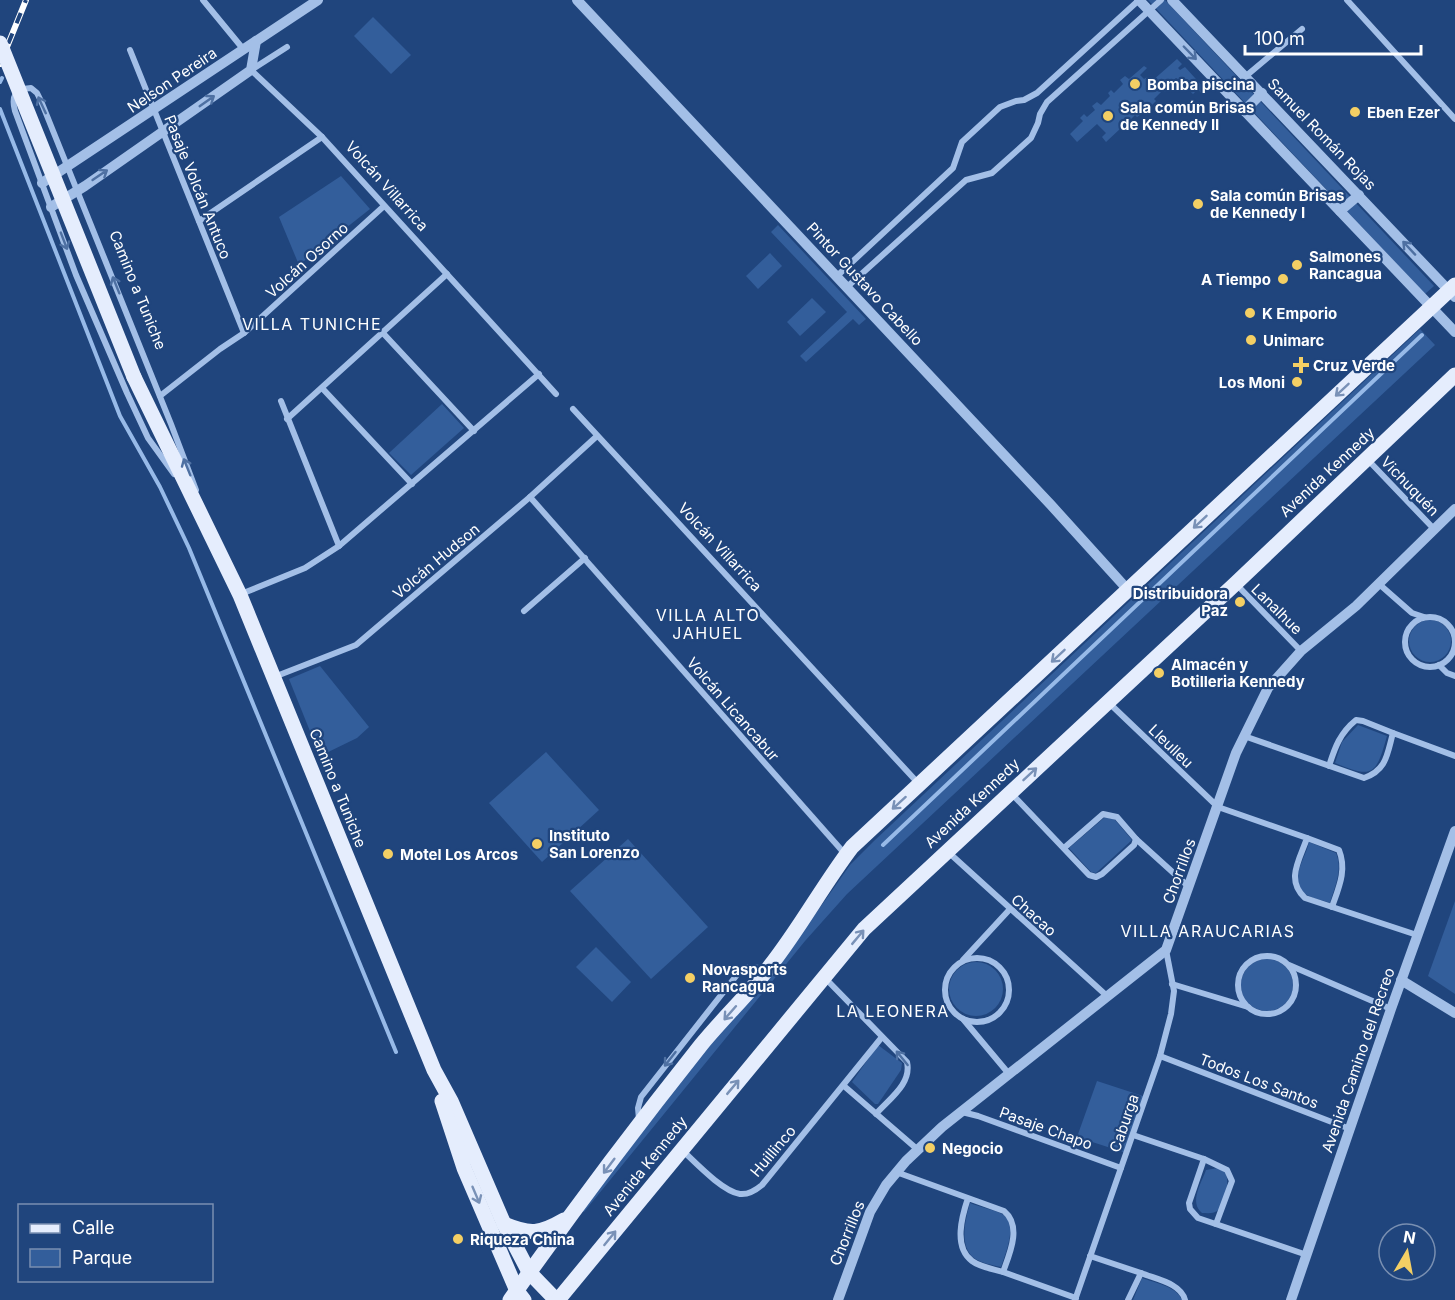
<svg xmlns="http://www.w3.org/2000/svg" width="1455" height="1300" font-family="Inter,sans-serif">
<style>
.green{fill:#335e9b}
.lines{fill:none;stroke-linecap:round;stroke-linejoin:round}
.stream{stroke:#97bae8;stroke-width:4}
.minor{stroke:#a3bfe7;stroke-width:6}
.tertiary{stroke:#a3bfe7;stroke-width:10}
.primary{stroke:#e5edfd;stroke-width:15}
.rail-casing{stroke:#fff;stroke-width:6}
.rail{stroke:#20457d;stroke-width:4;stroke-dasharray:11;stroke-linecap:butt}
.primary-bridge{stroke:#e5edfd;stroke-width:15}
.oneway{stroke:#4e70a2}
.oneway2{stroke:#7991b7}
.poi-dot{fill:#f4cf64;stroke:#20457d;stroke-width:2}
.labels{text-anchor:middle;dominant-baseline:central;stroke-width:4.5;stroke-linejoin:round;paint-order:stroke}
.street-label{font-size:15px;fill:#fff;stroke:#20457d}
.poi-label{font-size:15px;font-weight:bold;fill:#fff;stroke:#20457d;text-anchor:start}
.neighbourhood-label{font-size:16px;letter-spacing:1.5px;fill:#fff;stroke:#20457d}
</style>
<rect width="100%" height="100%" fill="#20457d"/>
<g class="green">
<path d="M1148,0H1165L1434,286L1425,294Z"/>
<path d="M373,17L411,55L391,74L354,36Z"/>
<path d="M1177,59L1182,64L1178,68L1180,70L1185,67L1205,89L1201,93L1198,89L1193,94L1187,88L1189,85L1182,78L1179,80L1176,78L1167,87L1169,89L1165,92L1163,90L1154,99L1156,101L1152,105L1149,103L1139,112L1140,115L1137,117L1135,115L1126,124L1127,126L1123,130L1121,128L1106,142L1102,137L1106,133L1097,124L1077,142L1070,134L1083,121L1080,118L1084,114L1087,117L1095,110L1092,106L1097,102L1101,105L1110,96L1108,93L1111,90L1114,93L1123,84L1120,80L1125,76L1129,79L1144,66L1147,68L1140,75L1144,79L1147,77L1152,81Z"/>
<path d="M341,176L370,209L299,265L279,217Z"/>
<path d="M778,225L866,319L859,325L853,319L806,362L800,356L847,312L771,232Z"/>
<path d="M770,253L782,266L758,289L746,276Z"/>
<path d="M812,298L826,312L800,336L787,322Z"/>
<path d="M1420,329L1435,345L847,894L805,941L584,1212L581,1210L633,1134L814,916L850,865L875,840Z"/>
<path d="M442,404L464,428L411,475L389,453Z"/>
<circle cx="1430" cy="641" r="21"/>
<path d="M320,666L369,727L357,738L320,756L289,679Z"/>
<path d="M1358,725L1387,736C1376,775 1373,779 1335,763L1342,742Z"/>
<path d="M546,752L599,810L542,862L489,803Z"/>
<path d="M1105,817L1115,820L1132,840L1096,873L1091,872L1069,848Z"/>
<path d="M628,839L708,927L651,979L570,891Z"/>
<path d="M1309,842L1336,853C1343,870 1335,886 1330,903C1323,900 1313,899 1307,895C1286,883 1306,858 1309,842Z"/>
<path d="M1455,901V994L1428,976Z"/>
<path d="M596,947L631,982L612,1002L576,967Z"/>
<circle cx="1267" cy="985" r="26"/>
<circle cx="976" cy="989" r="27"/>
<path d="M878,1045L902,1063L901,1070L878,1104H875L852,1082Z"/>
<path d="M1097,1081L1146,1097L1126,1153L1077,1137Z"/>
<path d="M1218,1168L1226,1173C1229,1183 1226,1205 1217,1211C1213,1214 1207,1213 1202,1213C1189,1202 1201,1184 1206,1170Z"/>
<path d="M970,1203C980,1207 992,1209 1002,1214C1019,1223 1005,1254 1001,1267C992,1265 981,1263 974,1258C958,1245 966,1218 970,1203Z"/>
<path d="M1142,1278C1155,1283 1176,1286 1182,1300H1133Z"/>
</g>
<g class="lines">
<g class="stream">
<path d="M0,82L2,78"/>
<path d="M0,109L120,416L160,487L189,548L396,1052"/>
<path d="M883,845L1422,335"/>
</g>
<g class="minor">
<path d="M203,0L244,50"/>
<path d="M1347,0L1455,119"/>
<path d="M287,47L251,70L322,137L556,394"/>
<path d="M130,50L244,333"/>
<path d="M1246,76L1302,29"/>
<path d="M199,221L322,137"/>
<path d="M837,276L953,168L962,142L1000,107L1016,101L1024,100L1037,93L1139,0"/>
<path d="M847,287L966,180L992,173L1031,138L1038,123L1040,114L1047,102L1161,0"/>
<path d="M382,332L474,431"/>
<path d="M322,388L412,484"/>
<path d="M160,396L220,349L244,333L384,206"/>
<path d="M281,401L339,546"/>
<path d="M573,409L918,783"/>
<path d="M287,419L447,274"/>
<path d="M1368,460L1434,529"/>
<path d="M174,474L148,438L127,393L76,275L15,111C11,96 15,89 31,88L37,93L41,101L171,424L196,490"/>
<path d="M530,497L845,854"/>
<path d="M1236,584L1301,651"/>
<path d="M1379,584L1412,613L1424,617"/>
<path d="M241,594L305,568L339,546L539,374"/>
<path d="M524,611L585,558"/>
<circle cx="1430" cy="642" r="25"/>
<path d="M1439,665L1447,673L1455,676"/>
<path d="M274,677L356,645L530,497L597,436"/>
<path d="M1108,702L1218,807L1307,838C1300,859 1285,880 1305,898L1417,935"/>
<path d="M1244,736L1364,778C1387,770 1387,754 1393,733L1455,756"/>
<path d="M1329,766C1335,747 1340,733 1356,720L1363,721L1393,733"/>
<path d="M1011,793L1089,875L1096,877L1102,874L1134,845L1136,839L1189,887"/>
<path d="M1307,838L1339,850C1347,870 1339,887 1332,907"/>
<path d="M1064,848L1103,814L1117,817L1136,839"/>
<path d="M947,851L1107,996"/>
<circle cx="1267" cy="985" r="29"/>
<circle cx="977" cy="990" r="32"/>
<path d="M963,960L1010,909"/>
<path d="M1289,965L1391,1009"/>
<path d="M825,978L907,1062C912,1084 889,1099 876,1114"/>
<path d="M1172,984L1248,1007"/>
<path d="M963,1019L1009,1074"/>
<path d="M1160,1056L1350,1129"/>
<path d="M844,1086L917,1149"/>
<path d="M962,1112L978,1116L1121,1168"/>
<path d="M639,1119L638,1108L641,1097L740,971L749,967L768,969"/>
<path d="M1133,1135L1204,1159L1189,1203L1190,1209L1198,1218L1307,1255"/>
<path d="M682,1150C696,1163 722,1191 740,1194C749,1195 756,1190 762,1185L882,1037"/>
<path d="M1204,1159L1227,1170L1232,1181L1216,1224"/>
<path d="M896,1172L1004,1211C1022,1226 1010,1253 1003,1272C993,1269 980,1267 972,1261C953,1247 962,1216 968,1198"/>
<path d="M1090,1256L1141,1273L1128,1300"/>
<path d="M1003,1272L1076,1298"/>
<path d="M1141,1273C1155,1279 1181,1283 1185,1300"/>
<path d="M1075,1300L1160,1056L1171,1014L1174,991L1166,950"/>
</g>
<g class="tertiary">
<path d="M577,0L1051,505L1128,590"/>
<path d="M1139,0L1455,332"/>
<path d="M1172,0L1455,297"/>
<path d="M1244,111L1262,93"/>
<path d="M42,183L318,0"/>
<path d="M51,207L85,186L251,70L256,41"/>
<path d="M1340,211L1359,195"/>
<path d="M1401,980L1455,1013"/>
<path d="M838,1300L870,1212L886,1185L906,1161L942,1127L1166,950L1236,753L1268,688L1301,651L1356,606L1455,509"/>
<path d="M1291,1300L1391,1009L1455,831"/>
</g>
<g class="primary">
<path d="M134,377L240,595L434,1070L451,1101L504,1224L529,1272L556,1300"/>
<path d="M442,1101L464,1168L517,1291L524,1300"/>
<path d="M504,1224C530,1235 540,1234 564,1220"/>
<path d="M510,1300C571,1213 635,1128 701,1045C723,1018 749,994 770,966C800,928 823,885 852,847L1455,285"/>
<path d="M558,1300L864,929L1235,584L1455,375"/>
</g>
<g class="rail-casing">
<path id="rail" d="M0,64L26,0"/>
</g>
<use href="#rail" class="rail"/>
<path class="primary-bridge" d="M0,43L134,377"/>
</g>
<defs><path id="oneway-shaft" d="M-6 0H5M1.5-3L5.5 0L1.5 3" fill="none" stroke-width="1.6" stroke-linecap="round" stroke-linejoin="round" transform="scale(1.5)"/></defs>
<g class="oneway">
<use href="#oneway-shaft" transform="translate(1190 53) rotate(46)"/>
<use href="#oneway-shaft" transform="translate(207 101) rotate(-35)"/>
<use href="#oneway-shaft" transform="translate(42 105) rotate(-115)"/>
<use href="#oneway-shaft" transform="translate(100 175) rotate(-34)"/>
<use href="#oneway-shaft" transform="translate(64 241) rotate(69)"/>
<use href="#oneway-shaft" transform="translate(1409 248) rotate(-133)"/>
<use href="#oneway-shaft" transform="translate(116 285) rotate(-112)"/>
<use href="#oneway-shaft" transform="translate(187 467) rotate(-112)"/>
<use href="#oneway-shaft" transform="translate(902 1058) rotate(-129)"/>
<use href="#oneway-shaft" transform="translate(670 1059) rotate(128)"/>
</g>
<g class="oneway2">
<use href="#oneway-shaft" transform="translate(1342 390) rotate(137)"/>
<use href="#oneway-shaft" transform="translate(1200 522) rotate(137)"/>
<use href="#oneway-shaft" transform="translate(1058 656) rotate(137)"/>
<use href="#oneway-shaft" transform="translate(1030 774) rotate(-43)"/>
<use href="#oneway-shaft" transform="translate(899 803) rotate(138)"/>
<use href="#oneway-shaft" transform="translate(858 937) rotate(-50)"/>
<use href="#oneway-shaft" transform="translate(730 1013) rotate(131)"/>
<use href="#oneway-shaft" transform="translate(733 1087) rotate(-50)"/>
<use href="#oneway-shaft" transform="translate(609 1166) rotate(127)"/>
<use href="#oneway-shaft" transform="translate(476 1195) rotate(67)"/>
<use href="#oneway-shaft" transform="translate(610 1238) rotate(-51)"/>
</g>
<g class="poi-dot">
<circle cx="1135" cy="84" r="6"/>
<circle cx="1355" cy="112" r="6"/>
<circle cx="1108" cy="116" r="6"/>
<circle cx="1198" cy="204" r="6"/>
<circle cx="1297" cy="265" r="6"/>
<circle cx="1283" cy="279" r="6"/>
<circle cx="1250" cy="313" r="6"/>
<circle cx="1251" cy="340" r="6"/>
<path d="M1298 356h6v6h6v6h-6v6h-6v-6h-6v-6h6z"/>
<circle cx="1297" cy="382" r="6"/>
<circle cx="1240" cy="602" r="6"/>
<circle cx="1159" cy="673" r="6"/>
<circle cx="537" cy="844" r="6"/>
<circle cx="388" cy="854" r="6"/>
<circle cx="690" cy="978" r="6"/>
<circle cx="930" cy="1148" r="6"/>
<circle cx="458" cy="1239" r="6"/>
</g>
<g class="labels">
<g class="street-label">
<text transform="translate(172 80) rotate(-34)">Nelson Pereira</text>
<text transform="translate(1322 134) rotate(46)">Samuel Román Rojas</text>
<text transform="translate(387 186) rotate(48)">Volcán Villarrica</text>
<text transform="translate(198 187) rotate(68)">Pasaje Volcán Antuco</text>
<text transform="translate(307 260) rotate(-42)">Volcán Osorno</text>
<text transform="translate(865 284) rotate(47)">Pintor Gustavo Cabello</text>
<text transform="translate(138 290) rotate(68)">Camino a Tuniche</text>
<text transform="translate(1327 472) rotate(-43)">Avenida Kennedy</text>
<text transform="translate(1410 486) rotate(46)">Vichuquén</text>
<text transform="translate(720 547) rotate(47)">Volcán Villarrica</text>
<text transform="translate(436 561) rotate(-40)">Volcán Hudson</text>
<text transform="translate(1277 609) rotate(45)">Lanalhue</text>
<text transform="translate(733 709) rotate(49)">Volcán Licancabur</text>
<text transform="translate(1171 746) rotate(44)">Lleulleu</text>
<text transform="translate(338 788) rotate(68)">Camino a Tuniche</text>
<text transform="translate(972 803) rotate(-43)">Avenida Kennedy</text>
<text transform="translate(1179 871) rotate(-70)">Chorrillos</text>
<text transform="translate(1034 915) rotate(42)">Chacao</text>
<text transform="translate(1358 1060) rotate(-71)">Avenida Camino del Recreo</text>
<text transform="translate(1259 1081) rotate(21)">Todos Los Santos</text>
<text transform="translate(1124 1123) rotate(-71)">Caburga</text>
<text transform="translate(1046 1128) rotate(20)">Pasaje Chapo</text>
<text transform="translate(773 1151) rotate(-50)">Huillinco</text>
<text transform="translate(645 1166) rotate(-51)">Avenida Kennedy</text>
<text transform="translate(847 1233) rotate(-68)">Chorrillos</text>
</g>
<g class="poi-label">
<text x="1147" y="84">Bomba piscina</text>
<text x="1120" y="107">Sala común Brisas<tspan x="1120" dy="17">de Kennedy II</tspan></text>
<text x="1367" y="112">Eben Ezer</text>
<text x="1210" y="195">Sala común Brisas<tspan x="1210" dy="17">de Kennedy I</tspan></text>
<text x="1309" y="256">Salmones<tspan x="1309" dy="17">Rancagua</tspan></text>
<text x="1271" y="279" text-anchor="end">A Tiempo</text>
<text x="1262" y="313">K Emporio</text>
<text x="1263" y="340">Unimarc</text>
<text x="1313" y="365">Cruz Verde</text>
<text x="1285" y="382" text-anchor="end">Los Moni</text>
<text x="1228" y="593" text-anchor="end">Distribuidora<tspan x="1228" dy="17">Paz</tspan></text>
<text x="1171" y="664">Almacén y<tspan x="1171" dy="17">Botilleria Kennedy</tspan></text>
<text x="549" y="835">Instituto<tspan x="549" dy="17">San Lorenzo</tspan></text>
<text x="400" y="854">Motel Los Arcos</text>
<text x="702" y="969">Novasports<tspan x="702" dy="17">Rancagua</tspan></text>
<text x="942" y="1148">Negocio</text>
<text x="470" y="1239">Riqueza China</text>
</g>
<g class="neighbourhood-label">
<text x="312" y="324">VILLA TUNICHE</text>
<text x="708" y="615">VILLA ALTO<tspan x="708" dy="18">JAHUEL</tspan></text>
<text x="1208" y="931">VILLA ARAUCARIAS</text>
<text x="893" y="1011">LA LEONERA</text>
</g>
</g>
<rect x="18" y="1204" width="195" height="78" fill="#20457d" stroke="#798fb1" stroke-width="1.5"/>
<rect x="30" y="1224" width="30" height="9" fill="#e5edfd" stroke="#798fb1" stroke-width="1.5"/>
<text x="72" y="1234" font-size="18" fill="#ffffff">Calle</text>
<rect x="30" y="1249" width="30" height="18" fill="#335e9b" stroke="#798fb1" stroke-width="1.5"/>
<text x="72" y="1264" font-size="18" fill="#ffffff">Parque</text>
<g transform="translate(1407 1252) rotate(10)"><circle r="28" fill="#20457d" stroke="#798fb1" stroke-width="1.5"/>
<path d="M0-4.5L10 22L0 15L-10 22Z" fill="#f4cf64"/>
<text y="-9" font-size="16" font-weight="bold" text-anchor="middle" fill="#ffffff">N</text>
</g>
<path d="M1245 45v9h176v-9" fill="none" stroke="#ffffff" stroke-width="3"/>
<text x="1254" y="45" font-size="18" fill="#ffffff" stroke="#20457d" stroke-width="4.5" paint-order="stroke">100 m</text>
</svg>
